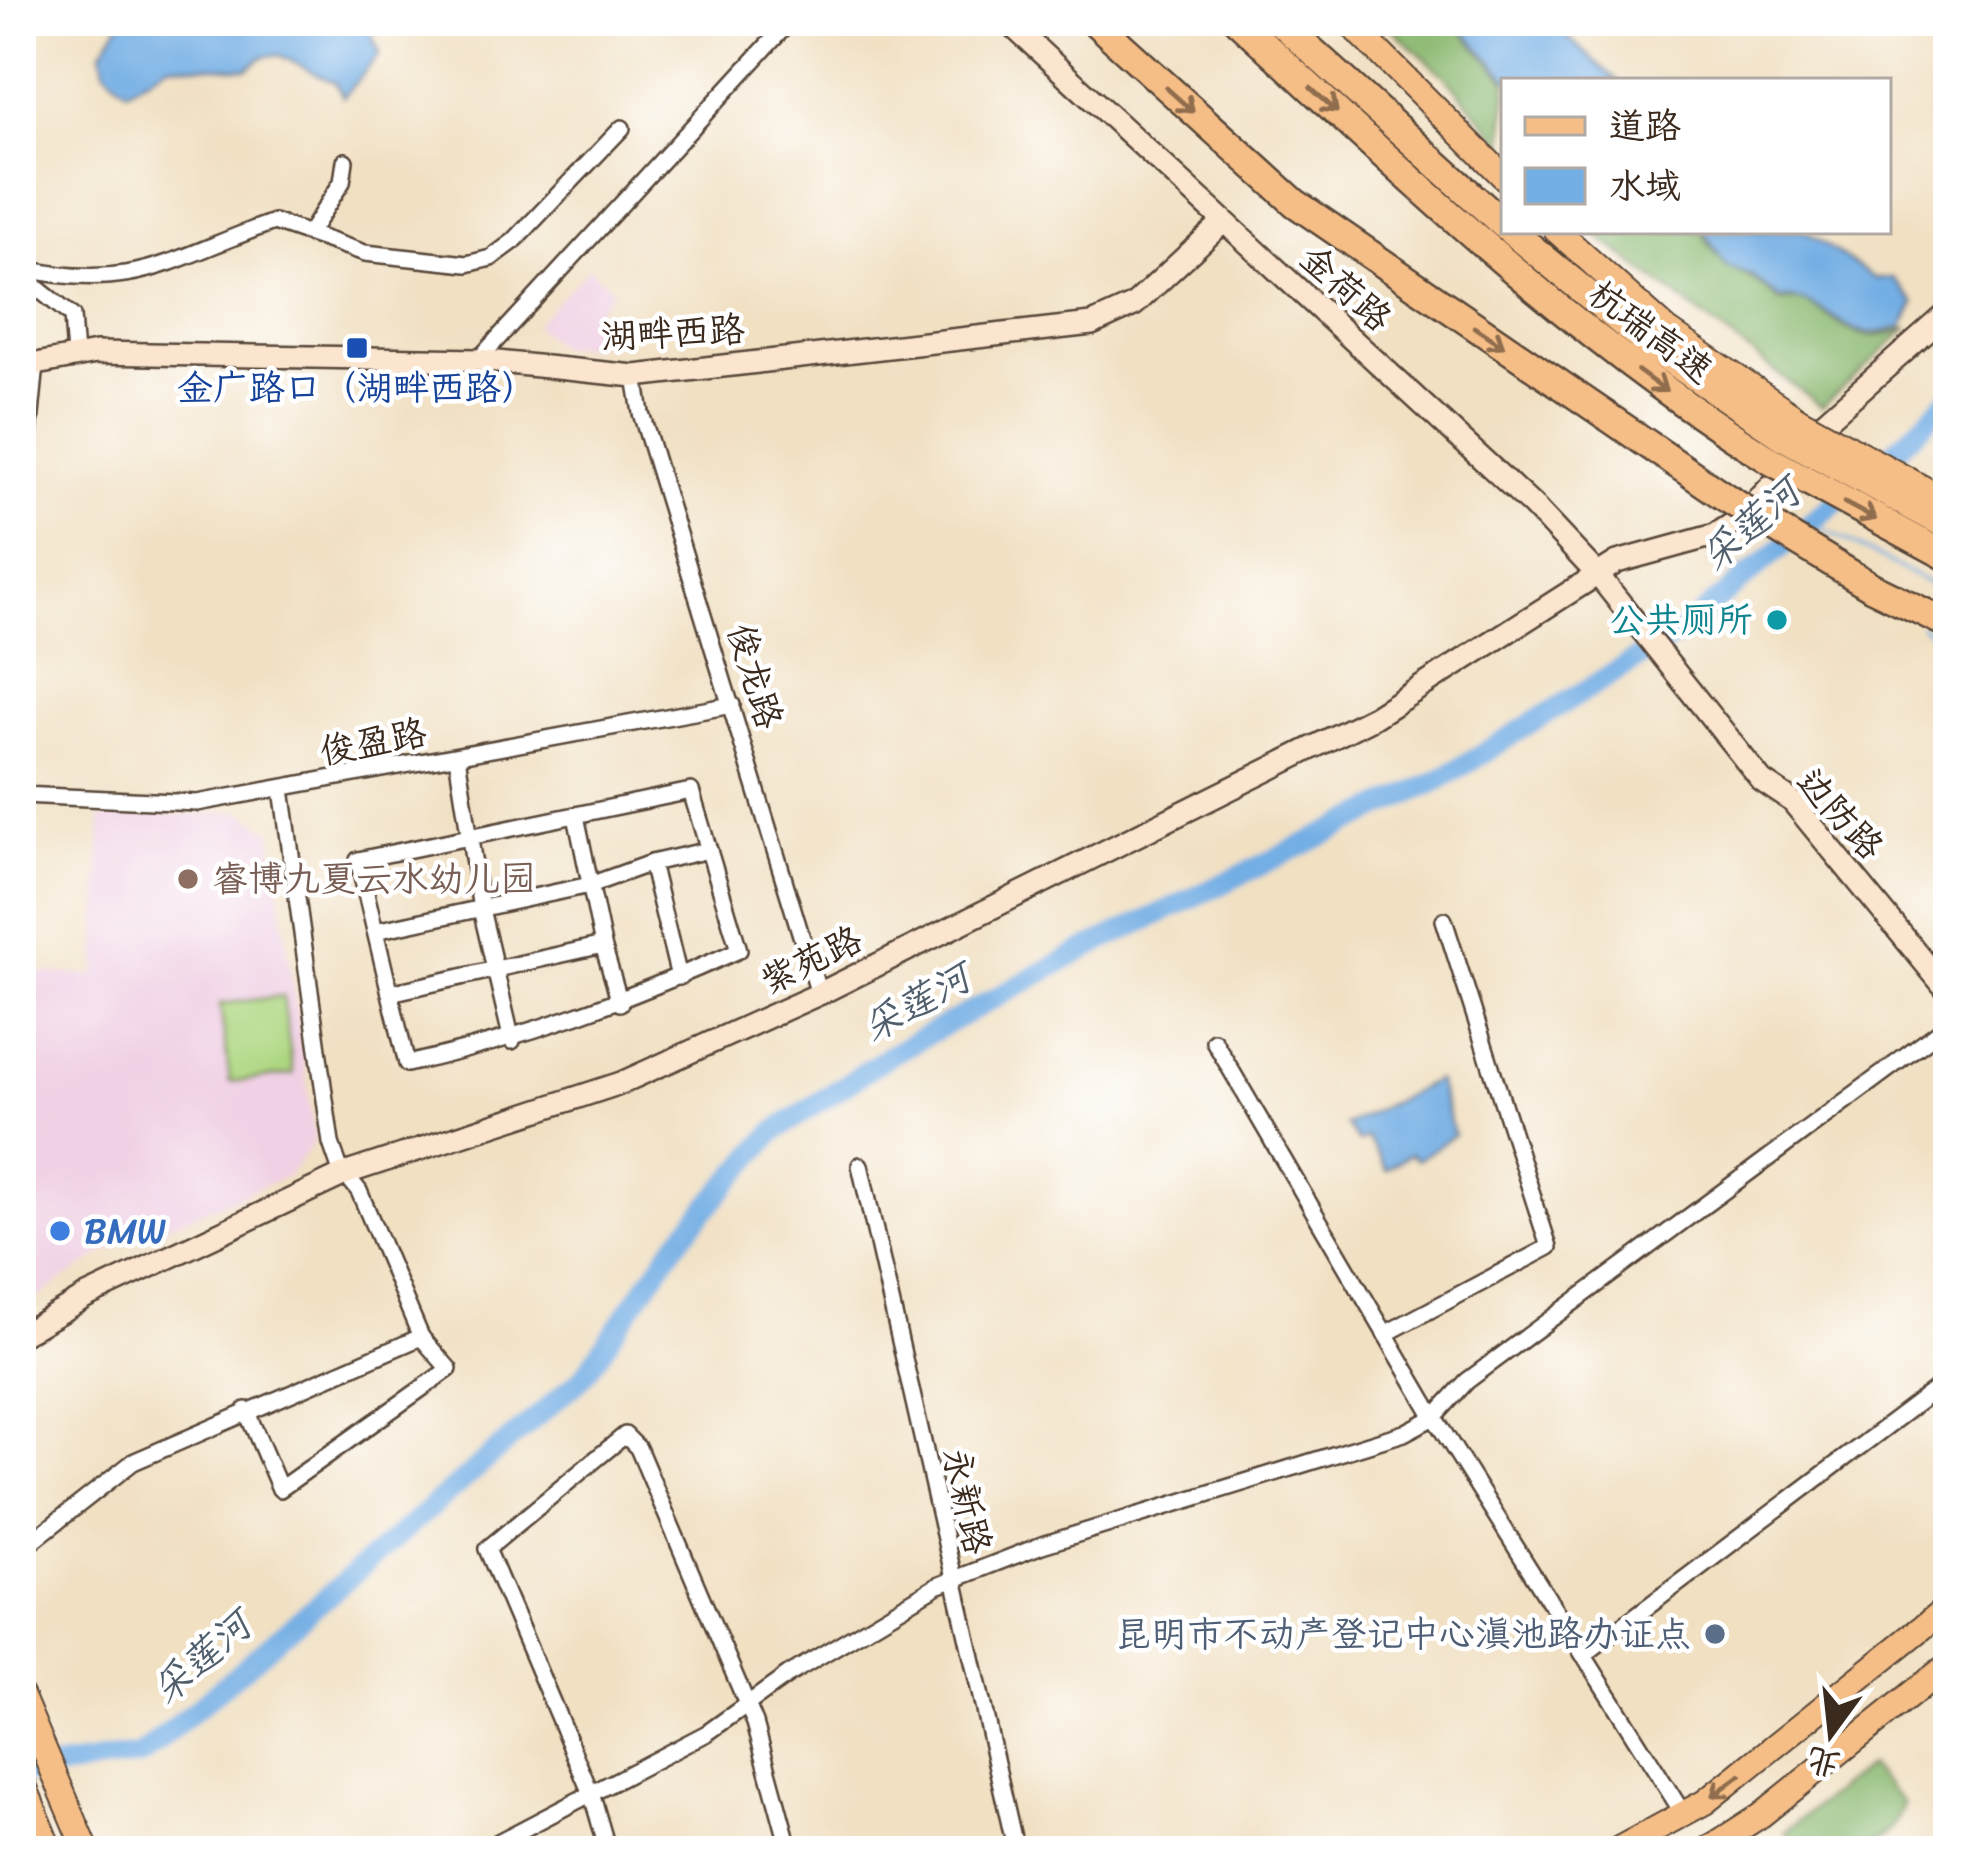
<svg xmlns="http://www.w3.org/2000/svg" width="1969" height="1872" font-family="Sriracha,'LXGW WenKai TC',sans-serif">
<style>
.built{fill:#f0d0e4}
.green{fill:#aed782;stroke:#748050;stroke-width:3}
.forest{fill:#8ab870;stroke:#627147;stroke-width:3}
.water{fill:#73aee4;stroke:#576c81;stroke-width:3}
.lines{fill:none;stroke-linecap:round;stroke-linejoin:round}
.stream{stroke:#73aee4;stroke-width:3}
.river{stroke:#73aee4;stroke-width:21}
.street-casing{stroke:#564537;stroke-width:20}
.secondary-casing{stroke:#564537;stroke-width:26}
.primary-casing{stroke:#564537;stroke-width:28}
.highway-casing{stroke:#564537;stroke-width:32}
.street{stroke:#fff;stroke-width:15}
.secondary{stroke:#fbe5cf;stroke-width:21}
.primary{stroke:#f6be87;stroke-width:24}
.highway{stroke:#f6be87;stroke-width:27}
.primary-bridge-casing{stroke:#564537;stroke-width:28;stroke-linecap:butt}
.highway-bridge-casing{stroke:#564537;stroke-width:32;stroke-linecap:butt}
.primary-bridge{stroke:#f6be87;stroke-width:24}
.highway-bridge{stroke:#f6be87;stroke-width:27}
.oneway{stroke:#8f6d4d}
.transit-dot{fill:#1a4fb4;stroke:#fff;stroke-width:4.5}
.culture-dot{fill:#0f9aa8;stroke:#fff;stroke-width:4.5}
.education-dot{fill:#8d6e63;stroke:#fff;stroke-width:4.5}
.shop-dot{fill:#3f7fe0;stroke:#fff;stroke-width:4.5}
.service-dot{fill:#5c6f8a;stroke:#fff;stroke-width:4.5}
.labels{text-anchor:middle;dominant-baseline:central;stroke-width:9;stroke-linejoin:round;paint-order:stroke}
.street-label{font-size:36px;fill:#3b2a1e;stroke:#fff}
.transit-label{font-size:36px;fill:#164399;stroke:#fff}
.culture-label{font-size:36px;fill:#0d838f;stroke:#fff;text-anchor:end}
.education-label{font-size:36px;fill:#785e54;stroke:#fff;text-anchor:start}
.shop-label{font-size:36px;fill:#366cbe;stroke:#fff;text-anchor:start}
.service-label{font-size:36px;fill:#4e5e75;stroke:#fff;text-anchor:end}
.water-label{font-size:39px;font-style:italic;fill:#515f6d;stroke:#fff}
</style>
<rect width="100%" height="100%" fill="#fff"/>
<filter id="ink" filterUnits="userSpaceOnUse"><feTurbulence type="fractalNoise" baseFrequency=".00833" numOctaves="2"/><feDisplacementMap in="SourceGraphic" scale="24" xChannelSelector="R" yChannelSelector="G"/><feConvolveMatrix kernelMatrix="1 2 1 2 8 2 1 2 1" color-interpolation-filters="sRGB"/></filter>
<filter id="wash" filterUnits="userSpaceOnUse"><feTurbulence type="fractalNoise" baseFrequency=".004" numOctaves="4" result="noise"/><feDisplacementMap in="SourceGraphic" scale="48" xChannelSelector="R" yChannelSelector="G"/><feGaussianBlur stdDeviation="2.7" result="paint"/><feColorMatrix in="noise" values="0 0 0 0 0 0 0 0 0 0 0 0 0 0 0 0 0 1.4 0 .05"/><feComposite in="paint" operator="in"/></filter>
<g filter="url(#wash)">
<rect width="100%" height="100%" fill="#f1e0c2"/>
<g class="built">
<path d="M589,268L613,290L591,316L596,345L558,347L534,325Z"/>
<path d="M242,812L271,831L315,1140L289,1175L103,1253L21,1309V924L30,925L32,972L96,975L101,817Z"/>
</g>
<path class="green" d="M283,996L293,1074L230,1082L220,1004Z"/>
<g class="forest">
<path d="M1383,21L1453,22L1507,81L1504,144L1445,76Z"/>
<path d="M1591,231H1702C1722,273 1750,270 1780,302L1802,300C1845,322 1853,350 1908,328L1822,407Z"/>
<path d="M1868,1766L1903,1803C1889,1855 1845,1851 1800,1851L1784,1832Z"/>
</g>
<g class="water">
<path d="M121,21H366L380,54L343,97L335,83L279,55L264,56L247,69L169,64L127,90L105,70L102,51Z"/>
<path d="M1454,21H1549L1618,81H1510Z"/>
<path d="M1704,231H1804L1876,279L1893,278L1915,303L1903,326C1840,352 1835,295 1780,299L1751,275L1727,267Z"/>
<path d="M1437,1080L1454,1135L1417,1160L1410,1154L1386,1170L1367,1137L1358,1142L1346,1125Z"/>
</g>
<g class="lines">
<g class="stream">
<path d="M1812,523L1948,593"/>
<path d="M1921,626L1948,648"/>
</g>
<path class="river" d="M21,1773L141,1756L583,1377L677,1242L774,1132L890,1055L1084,950L1439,780L1679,633L1871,473L1948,400"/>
</g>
</g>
<g filter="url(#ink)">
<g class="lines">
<g class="street-casing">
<g id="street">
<path d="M310,232L342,182L345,161"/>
<path d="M21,268C136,294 173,257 274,222L365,253L467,264L491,258L514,241L622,128"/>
<path d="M21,275L72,316L75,356"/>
<path d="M478,360L790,21"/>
<path d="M635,376L641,413L819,994"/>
<path d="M21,515L36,364"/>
<path d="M457,757L481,909L512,1041"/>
<path d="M282,789L331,1143L339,1166L359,1191L421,1337"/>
<path d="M691,791L739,950C629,999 524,1038 407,1064L358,860Z"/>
<path d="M21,795L197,803L732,705"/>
<path d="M576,816L603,945"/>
<path d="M651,863L709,850"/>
<path d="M375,931L590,885L651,863L679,977"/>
<path d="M390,993L603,945L620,1003"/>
<path d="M1214,1041L1434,1417L1684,1815"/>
<path d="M860,1165L1016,1851"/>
<path d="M1385,1334L1549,1247L1444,920"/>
<path d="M21,1550L133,1462L421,1337L449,1369L280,1489L246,1410"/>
<path d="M1585,1654L1948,1380"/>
<path d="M481,1851L707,1733L788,1675L937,1586L1042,1545L1404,1433L1434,1417L1467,1381L1948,1025"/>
<path d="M608,1851L592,1796L487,1549L625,1435L638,1448L755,1723L790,1851"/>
</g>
</g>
<g class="secondary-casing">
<g id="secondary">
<path d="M1007,21L1533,506L1598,575L1762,781L1792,801L1948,991"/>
<path d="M21,373L36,364L96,353L478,360L635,376L1092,324L1134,305L1223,222"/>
<path d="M1824,422L1948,313"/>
<path d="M21,1335L87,1296L347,1173L621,1083L819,994L1374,717L1617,562L1715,535L1740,519L1774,483"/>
</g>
</g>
<g class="primary-casing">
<g id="primary">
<path d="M1348,21L1504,177"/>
<path d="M1557,231L1667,330L1798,419"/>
<path d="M21,1695L87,1851"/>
<path d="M21,1778L51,1851"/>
<path d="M1615,1851L1705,1802L1948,1607"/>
<path d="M1705,1851L1761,1815L1948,1665"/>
</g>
</g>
<g class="highway-casing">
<g id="highway">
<path d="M1094,21L1295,203L1728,499"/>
<path d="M1238,21C1409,177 1575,340 1773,462"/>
<path d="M1279,21L1504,225"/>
<path d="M1511,231L1653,348L1786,438"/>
<path d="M1872,587L1948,624"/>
</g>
</g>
<use href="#street" class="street"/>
<use href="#secondary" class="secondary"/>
<use href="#primary" class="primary"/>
<use href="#highway" class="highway"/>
<g class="primary-bridge-casing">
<path id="primary-bridge" d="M1798,419L1948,502"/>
</g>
<g class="highway-bridge-casing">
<g id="highway-bridge">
<path d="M1786,438L1948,526"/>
<path d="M1773,462L1948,557"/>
<path d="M1728,499L1872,587"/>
</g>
</g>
<use href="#primary-bridge" class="primary-bridge"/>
<use href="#highway-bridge" class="highway-bridge"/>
</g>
<defs><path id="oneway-shaft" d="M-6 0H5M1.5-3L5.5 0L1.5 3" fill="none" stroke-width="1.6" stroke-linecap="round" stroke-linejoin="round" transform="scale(3)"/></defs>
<g class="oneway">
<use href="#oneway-shaft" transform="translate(1180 100) rotate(42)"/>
<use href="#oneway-shaft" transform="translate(1324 100) rotate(42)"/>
<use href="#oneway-shaft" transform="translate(1489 337) rotate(34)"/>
<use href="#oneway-shaft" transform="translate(1652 381) rotate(36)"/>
<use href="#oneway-shaft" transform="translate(1860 511) rotate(28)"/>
<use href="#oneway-shaft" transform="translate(1726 1786) rotate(143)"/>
</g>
</g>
<rect class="transit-dot" x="345" y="336" width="24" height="24" rx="6"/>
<circle class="culture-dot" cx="1777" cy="620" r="12"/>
<circle class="education-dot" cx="188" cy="879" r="12"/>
<circle class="shop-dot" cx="60" cy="1231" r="12"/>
<circle class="service-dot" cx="1715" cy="1634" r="12"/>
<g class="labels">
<g class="street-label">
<text transform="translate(1346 288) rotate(42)">金荷路</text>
<text transform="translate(1651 332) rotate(37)">杭瑞高速</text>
<text transform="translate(673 333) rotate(-3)">湖畔西路</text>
<text transform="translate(755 676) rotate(73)">俊龙路</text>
<text transform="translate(373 742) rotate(-11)">俊盈路</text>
<text transform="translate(1840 814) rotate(47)">边防路</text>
<text transform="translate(811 960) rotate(-26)">紫苑路</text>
<text transform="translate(967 1501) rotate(77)">永新路</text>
</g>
<g class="transit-label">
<text x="357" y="388">金广路口（湖畔西路）</text>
</g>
<g class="culture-label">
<text x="1753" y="620">公共厕所</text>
</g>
<g class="education-label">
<text x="212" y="879">睿博九夏云水幼儿园</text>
</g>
<g class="shop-label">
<text x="84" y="1231">BMW</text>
</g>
<g class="service-label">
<text x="1691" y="1634">昆明市不动产登记中心滇池路办证点</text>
</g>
<g class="water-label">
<text transform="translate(1750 524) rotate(-41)">采莲河</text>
<text transform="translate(916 1002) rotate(-29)">采莲河</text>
<text transform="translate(201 1657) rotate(-41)">采莲河</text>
</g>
</g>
<rect width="1969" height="1872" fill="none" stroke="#fff" stroke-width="72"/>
<rect x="1501" y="78" width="390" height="156" fill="#ffffff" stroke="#b1aaa5" stroke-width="3"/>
<rect x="1525" y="117" width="60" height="18" fill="#f6be87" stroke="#b1aaa5" stroke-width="3"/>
<text x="1609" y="138" font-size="36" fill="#3b2a1e">道路</text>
<rect x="1525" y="168" width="60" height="36" fill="#73aee4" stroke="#b1aaa5" stroke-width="3"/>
<text x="1609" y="198" font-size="36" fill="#3b2a1e">水域</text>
<g transform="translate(1831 1734) rotate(195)" stroke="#ffffff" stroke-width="9" paint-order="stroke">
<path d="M0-9L21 45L0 30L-21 45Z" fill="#3b2a1e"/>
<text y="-18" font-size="33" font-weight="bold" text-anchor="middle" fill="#3b2a1e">北</text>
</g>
</svg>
